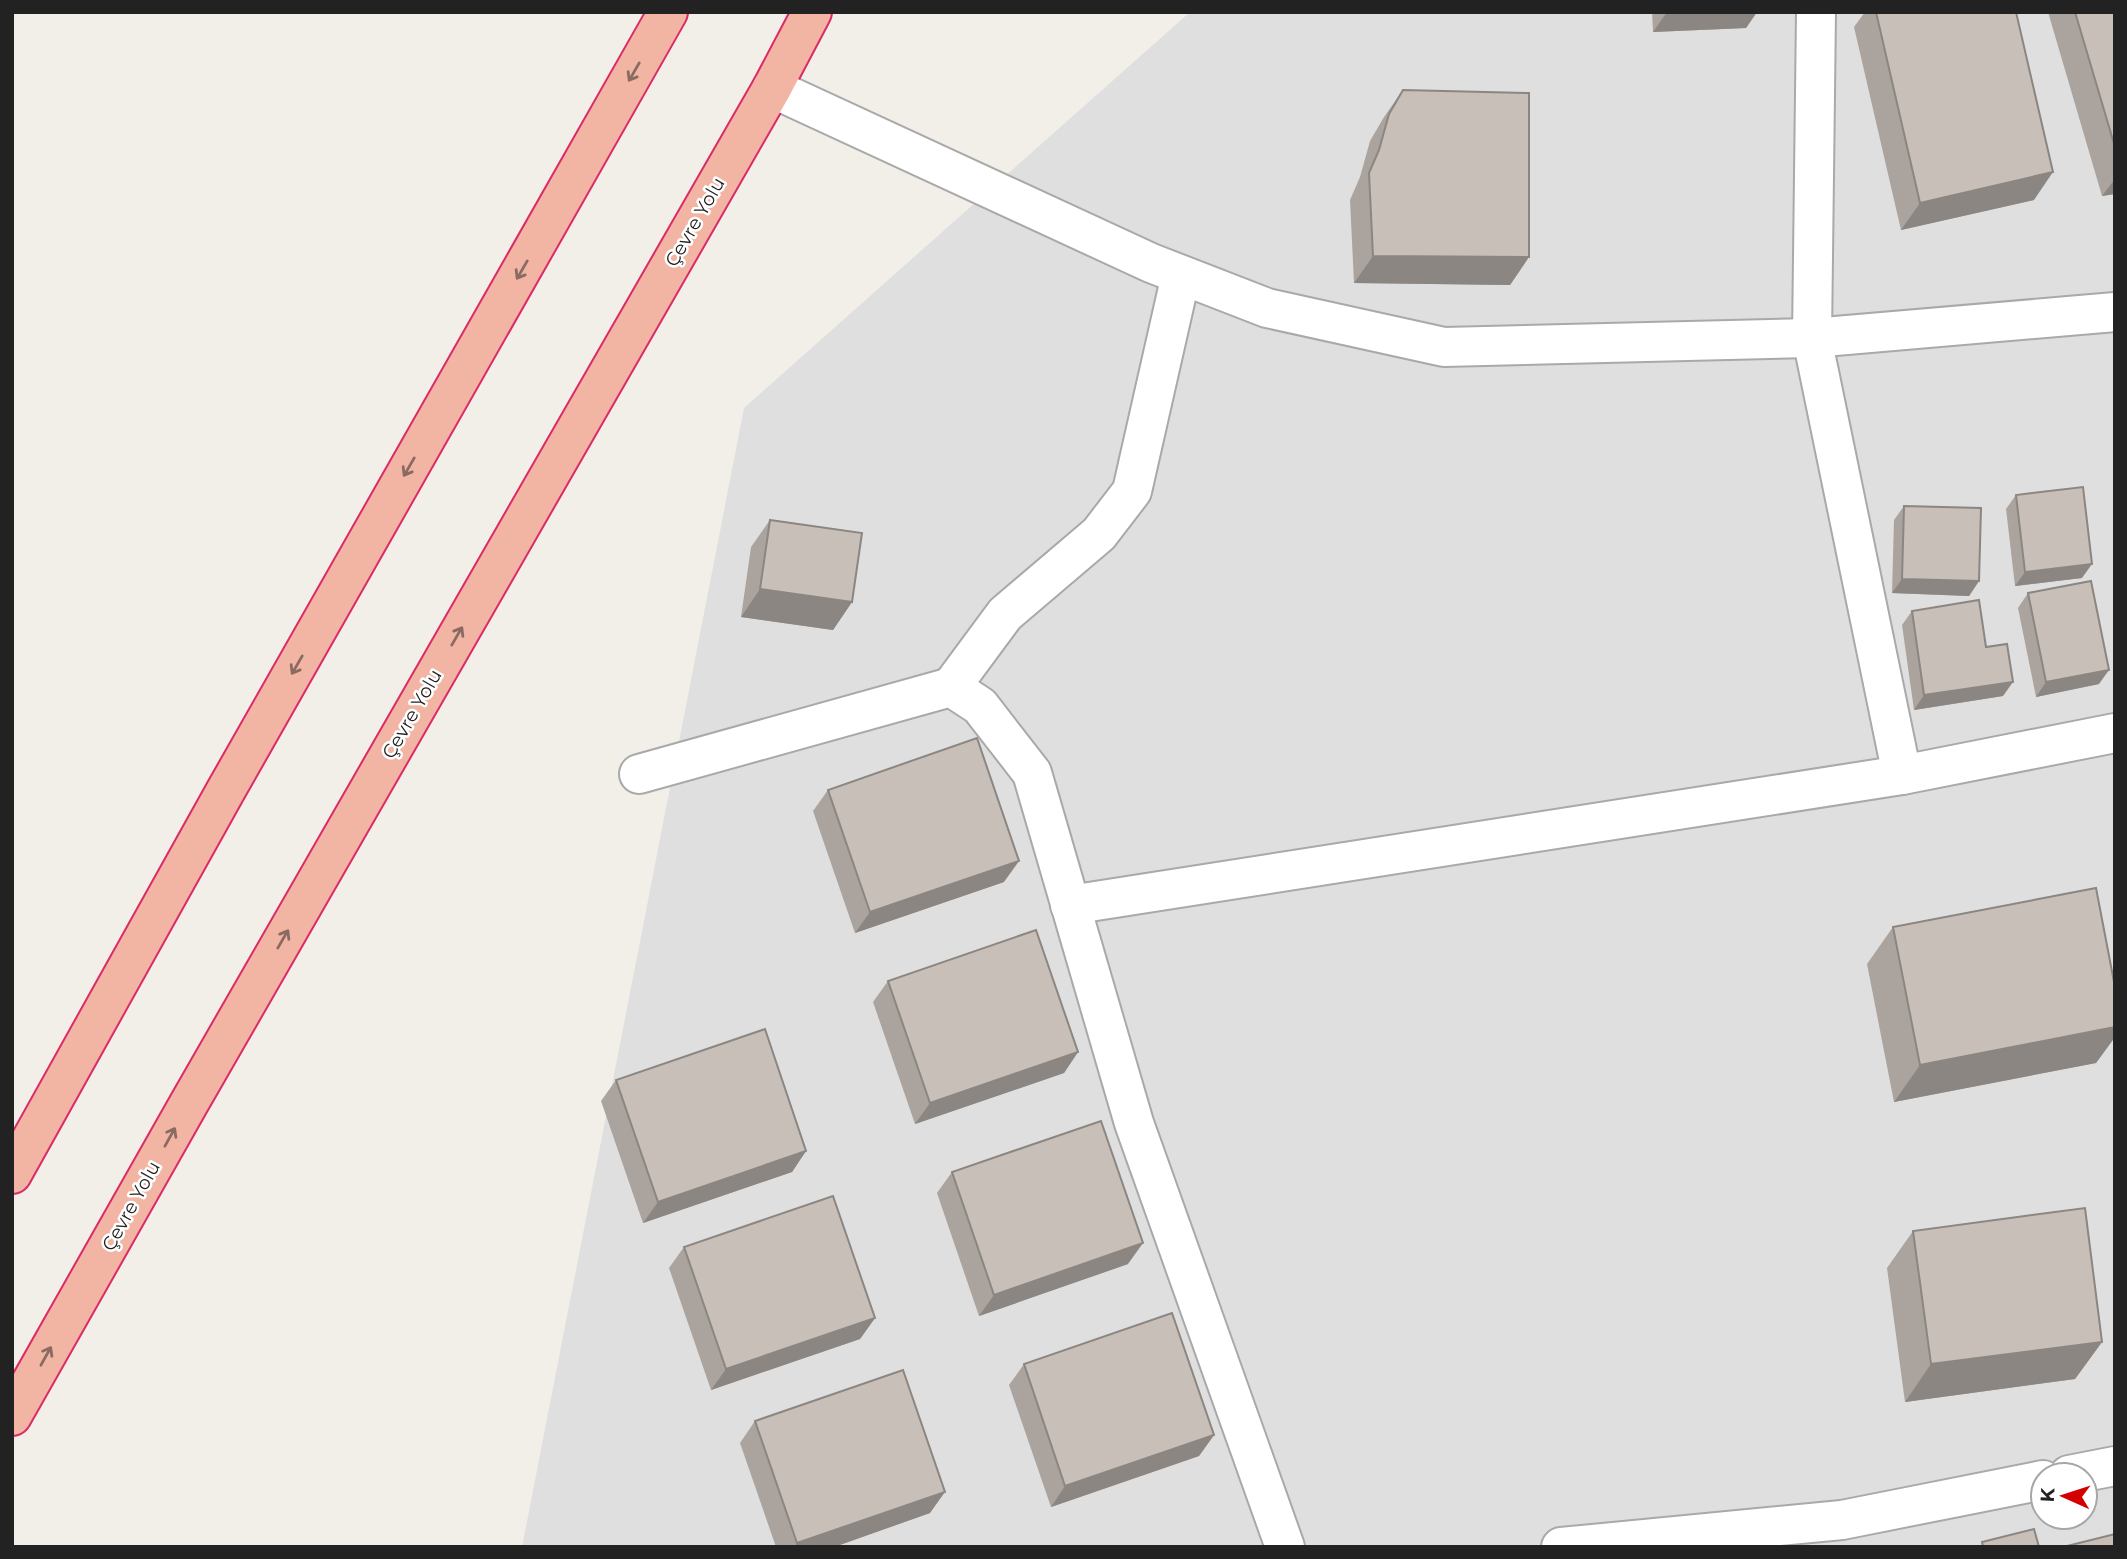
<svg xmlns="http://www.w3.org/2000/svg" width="2127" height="1559" font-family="Montserrat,sans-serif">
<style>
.residential{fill:#e0dfdf;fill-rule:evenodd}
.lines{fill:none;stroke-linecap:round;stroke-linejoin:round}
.minor-casing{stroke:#a9a9a9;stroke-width:42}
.tertiary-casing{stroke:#a9a9a9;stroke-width:42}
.trunk-casing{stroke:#dc2a67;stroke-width:42}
.minor{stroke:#fff;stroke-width:38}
.tertiary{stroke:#fff;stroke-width:38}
.trunk{stroke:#f2b4a3;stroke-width:38}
.wall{fill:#aba49e}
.shaded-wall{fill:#8b8681}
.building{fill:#c7bfb8;stroke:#8b8681;stroke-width:2}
.oneway{stroke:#8a6b62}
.labels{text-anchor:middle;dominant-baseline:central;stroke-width:5;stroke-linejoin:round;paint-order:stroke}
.street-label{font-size:19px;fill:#222;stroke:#fff}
</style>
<rect width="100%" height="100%" fill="#f2efe9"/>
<path class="residential" d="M1190,12H2115V1547H522L744,408ZM2043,1475H2085V1517H2043Z"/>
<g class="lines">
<g class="minor-casing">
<g id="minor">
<path d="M1816,12L1812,338L1902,775"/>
<path d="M951,687L1005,614L1099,534L1132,491L1181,275"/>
<path d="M639,774L951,687L980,706L1032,773L1134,1123L1285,1547"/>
<path d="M1070,905L1902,775L2115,733"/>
<path d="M2069,1475L2115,1466"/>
<path d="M1561,1547L1842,1520L2043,1480"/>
</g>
</g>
<g class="tertiary-casing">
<path id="tertiary" d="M772,88L1151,263L1267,308L1444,347L1812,338L2115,312"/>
</g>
<g class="trunk-casing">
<g id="trunk">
<path d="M12,1174L226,790L668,12"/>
<path d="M12,1416L188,1105L772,88L812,12"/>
</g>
</g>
<use href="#minor" class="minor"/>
<use href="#tertiary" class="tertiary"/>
<use href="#trunk" class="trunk"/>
</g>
<g class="wall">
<path d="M1652,12H1757L1746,28L1653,32Z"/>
<path d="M1865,12H2016L2034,200L1901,230L1854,27Z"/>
<path d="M2048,12H2115V194L2102,196Z"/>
<path d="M1403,90L1529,257L1510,285L1354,283L1350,200L1360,177L1370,141L1384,117Z"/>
<path d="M2016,495L2082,578L2015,586L2006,509Z"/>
<path d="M1904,506L1979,581L1969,596L1892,593L1894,520Z"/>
<path d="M770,520L852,602L833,630L741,617L751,547Z"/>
<path d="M2028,593L2099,684L2036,697L2018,608Z"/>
<path d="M1912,611L1986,647L2003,696L1914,710L1902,625Z"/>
<path d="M828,790L1004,882L855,933L813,811Z"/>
<path d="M1893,927L2115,987V1037L2096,1063L1894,1102L1867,964Z"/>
<path d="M888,981L1078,1052L1064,1073L915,1124L873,1002Z"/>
<path d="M616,1080L806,1151L792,1172L643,1223L601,1101Z"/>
<path d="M952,1172L1128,1264L979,1316L937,1193Z"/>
<path d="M1913,1231L2102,1342L2075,1379L1905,1402L1887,1268Z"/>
<path d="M684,1247L875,1318L860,1339L711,1390L669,1268Z"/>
<path d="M1024,1364L1214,1435L1199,1456L1051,1507L1009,1385Z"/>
<path d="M755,1421L930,1513L834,1547H776L740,1443Z"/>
</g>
<g class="shaded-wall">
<path d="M1667,12H1757L1746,28L1653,32Z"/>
<path d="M2053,172L2034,200L1901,230L1920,203Z"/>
<path d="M2115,179V194L2102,196Z"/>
<path d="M1373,256L1529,257L1510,285L1354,283Z"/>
<path d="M2092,564L2082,578L2015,586L2025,572Z"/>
<path d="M1902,579L1979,581L1969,596L1892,593Z"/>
<path d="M760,589L852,602L833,630L741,617Z"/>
<path d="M2109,670L2099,684L2036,697L2046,682Z"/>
<path d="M2013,682L2003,696L1914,710L1924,695Z"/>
<path d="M1019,861L1004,882L855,933L870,912Z"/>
<path d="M2115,1027V1037L2096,1063L1894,1102L1920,1065Z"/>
<path d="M1078,1052L1064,1073L915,1124L930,1103Z"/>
<path d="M806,1151L792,1172L643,1223L658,1202Z"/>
<path d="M1143,1243L1128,1264L979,1316L994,1295Z"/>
<path d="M875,1318L860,1339L711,1390L726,1369Z"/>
<path d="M2102,1342L2075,1379L1905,1402L1931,1364Z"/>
<path d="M1214,1435L1199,1456L1051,1507L1065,1486Z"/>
<path d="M945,1492L930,1513L834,1547H795L797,1543Z"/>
</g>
<g class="building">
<path d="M1876,12H2016L2053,172L1920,203Z"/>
<path d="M2075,12H2115V147Z"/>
<path d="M1403,90L1529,93V257L1373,256L1369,173L1379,150L1389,114Z"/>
<path d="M2083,487L2092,564L2025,572L2016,495Z"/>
<path d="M1904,506L1981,508L1979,581L1902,579Z"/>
<path d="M770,520L862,533L852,602L760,589Z"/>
<path d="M2091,581L2109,670L2046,682L2028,593Z"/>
<path d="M1979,600L1986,647L2007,644L2013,682L1924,695L1912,611Z"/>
<path d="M977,738L1019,861L870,912L828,790Z"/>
<path d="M2096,888L2115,987V1027L1920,1065L1893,927Z"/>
<path d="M1036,930L1078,1052L930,1103L888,981Z"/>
<path d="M765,1029L806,1151L658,1202L616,1080Z"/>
<path d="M1101,1121L1143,1243L994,1295L952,1172Z"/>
<path d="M833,1196L875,1318L726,1369L684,1247Z"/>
<path d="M2085,1208L2102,1342L1931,1364L1913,1231Z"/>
<path d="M1172,1313L1214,1435L1065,1486L1024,1364Z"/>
<path d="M903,1370L945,1492L797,1543L755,1421Z"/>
<path d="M2034,1529L2039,1547H1983L1982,1542Z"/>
<path d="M2115,1534V1547H2063Z"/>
</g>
<defs><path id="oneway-shaft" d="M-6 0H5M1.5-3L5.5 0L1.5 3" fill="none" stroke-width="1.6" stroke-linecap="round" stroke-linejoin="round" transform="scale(1.75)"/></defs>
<g class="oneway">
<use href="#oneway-shaft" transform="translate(634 72) rotate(120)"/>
<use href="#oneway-shaft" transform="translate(522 270) rotate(120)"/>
<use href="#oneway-shaft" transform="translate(409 467) rotate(120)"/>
<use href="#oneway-shaft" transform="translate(457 636) rotate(-60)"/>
<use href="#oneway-shaft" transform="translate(297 665) rotate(120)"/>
<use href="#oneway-shaft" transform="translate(283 939) rotate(-60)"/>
<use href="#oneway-shaft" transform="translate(170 1137) rotate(-61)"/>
<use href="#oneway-shaft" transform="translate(46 1356) rotate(-61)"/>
</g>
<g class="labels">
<g class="street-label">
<text transform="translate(695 222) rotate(-60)">Çevre Yolu</text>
<text transform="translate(412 714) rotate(-60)">Çevre Yolu</text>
<text transform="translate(131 1206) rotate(-61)">Çevre Yolu</text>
</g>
</g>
<rect width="2127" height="1559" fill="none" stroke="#222222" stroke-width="28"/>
<g transform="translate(2064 1496) rotate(273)"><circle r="33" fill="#ffffff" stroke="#a7a7a7" stroke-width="2"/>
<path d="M0-5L12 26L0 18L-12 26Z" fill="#d40000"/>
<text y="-10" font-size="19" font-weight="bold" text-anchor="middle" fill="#222222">K</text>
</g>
</svg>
